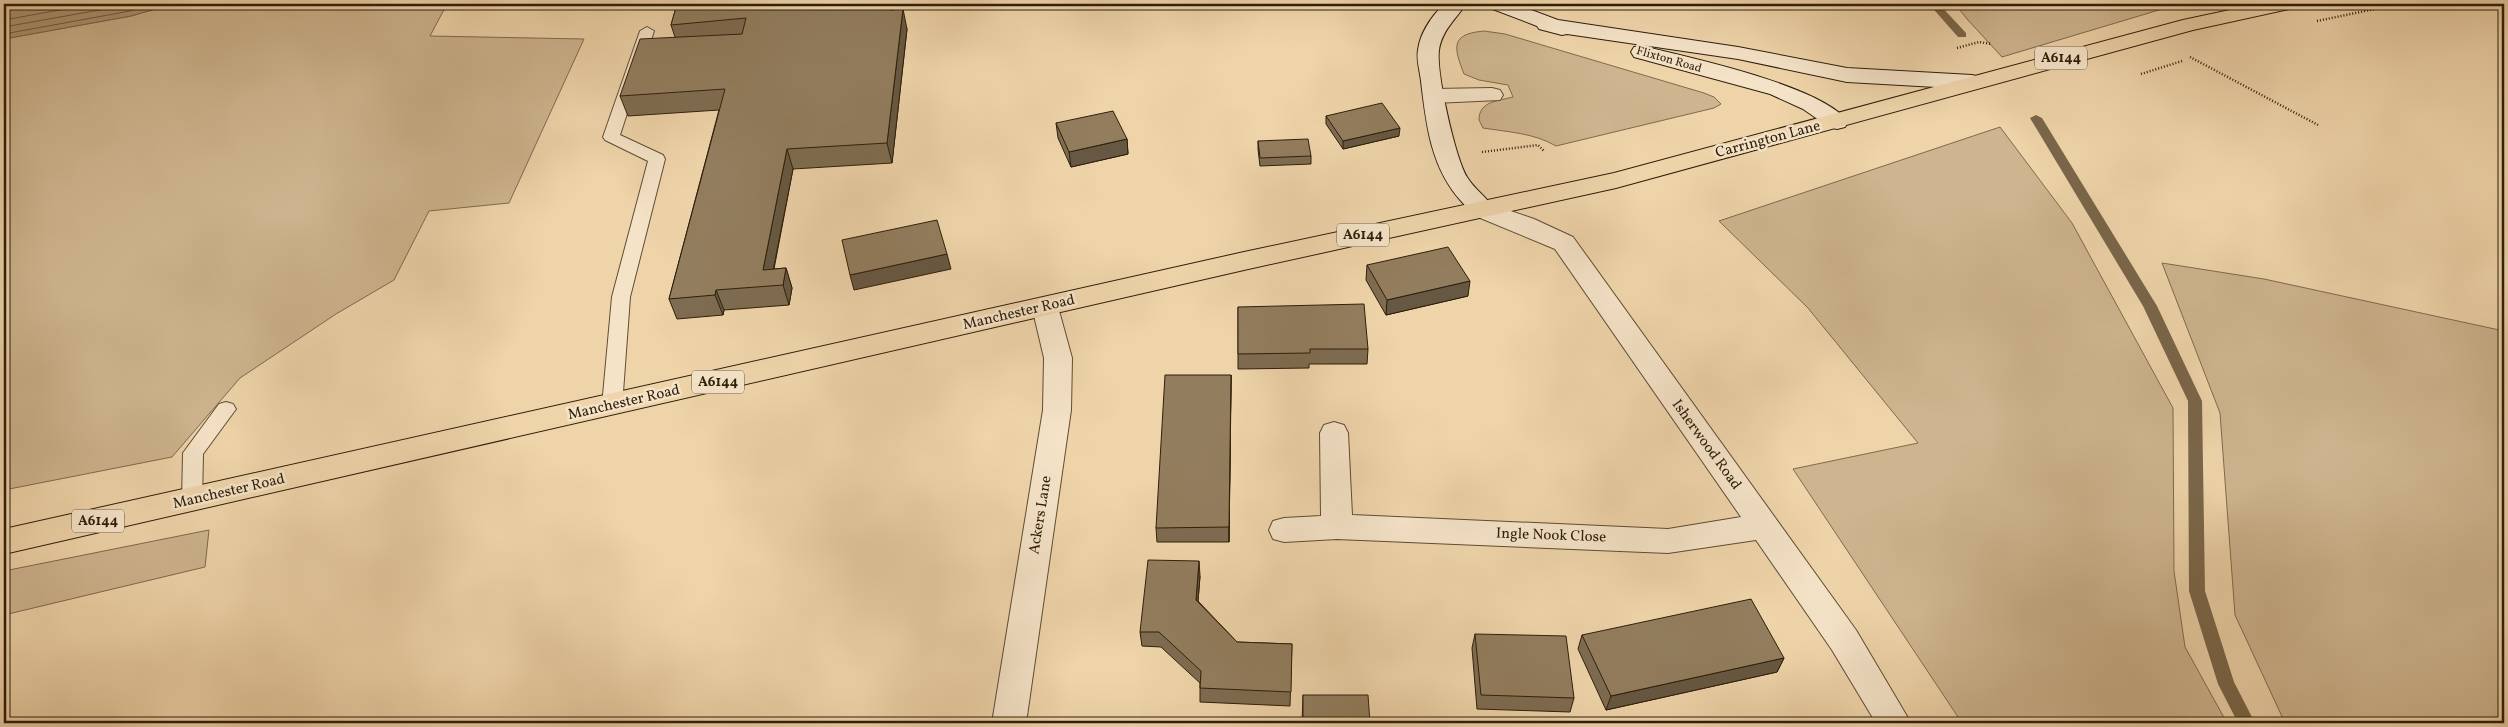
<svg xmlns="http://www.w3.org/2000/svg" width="2508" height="727" font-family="Vollkorn,serif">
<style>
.green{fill:#ceb58f;stroke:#7e6a4d}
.water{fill:#ad9674;stroke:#7a664a}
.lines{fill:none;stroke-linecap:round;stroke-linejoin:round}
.shore{stroke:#6d5a40;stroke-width:1}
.stream{fill:#7a664a;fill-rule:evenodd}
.service-casing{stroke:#5e4c33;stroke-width:2}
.minor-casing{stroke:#5e4c33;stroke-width:2}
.secondary-casing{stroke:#2d1e0b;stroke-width:2}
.primary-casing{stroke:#2d1e0b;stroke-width:2}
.path{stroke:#2d1e0b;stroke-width:2.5;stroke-dasharray:1 2;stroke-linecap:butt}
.service{fill:#f5e3c8;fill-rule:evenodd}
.minor{fill:#f5e3c8;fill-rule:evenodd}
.secondary{fill:#f5e3c8;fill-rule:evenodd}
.primary{fill:#efd4aa;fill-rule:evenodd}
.wall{fill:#7e6c51;stroke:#2d1e0b}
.shaded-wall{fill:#665842;stroke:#2d1e0b}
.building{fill:#927d5e;stroke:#2d1e0b}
.labels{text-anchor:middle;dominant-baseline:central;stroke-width:5;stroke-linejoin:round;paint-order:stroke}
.far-street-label{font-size:12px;fill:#2d1e0b;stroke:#f5e3c8}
.shield{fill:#f5e3c8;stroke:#695944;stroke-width:1}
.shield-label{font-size:14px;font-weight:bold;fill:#2d1e0b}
.street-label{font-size:15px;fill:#2d1e0b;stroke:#f5e3c8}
</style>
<rect width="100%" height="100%" fill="#efd4aa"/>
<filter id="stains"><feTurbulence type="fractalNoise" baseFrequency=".004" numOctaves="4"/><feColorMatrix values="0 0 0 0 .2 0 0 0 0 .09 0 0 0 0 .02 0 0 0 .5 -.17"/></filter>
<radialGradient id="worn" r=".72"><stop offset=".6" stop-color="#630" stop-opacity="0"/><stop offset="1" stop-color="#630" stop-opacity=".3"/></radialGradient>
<g class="green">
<path d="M173,4H447L430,36L584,39L509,203L429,211L394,280L336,314L240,378L172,457L4,490V39L131,16Z"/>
<path d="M1955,4H2179L2002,57L1967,19Z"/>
<path d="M1484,31L1505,34L1704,93L1714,97L1721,104L1714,108L1556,146C1534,133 1508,132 1483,128L1479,120C1479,101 1498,101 1513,97L1508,85L1479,80L1464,74C1453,46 1451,34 1484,31Z"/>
<path d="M2000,127L2072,223L2173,408L2174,571L2185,647L2227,723H1962L1793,469L1918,443L1808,308L1719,221Z"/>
<path d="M2162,263L2264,279L2504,331V723H2285L2235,615L2220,413Z"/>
<path d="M209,530L205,567L4,615V571Z"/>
</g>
<path class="water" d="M4,4H173L131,16L4,39Z"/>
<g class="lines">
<g class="shore">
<path d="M4,20L93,4"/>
<path d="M4,27L133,4"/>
<path d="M4,34L130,11L155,4"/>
</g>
<g class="stream">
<path d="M1929,4H1939L1966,33V37H1958Z"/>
<path d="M2036,115L2042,118L2157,306L2202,401L2205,591L2234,682L2255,723H2238L2218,684L2189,591L2188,401L2143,306L2030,118Z"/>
</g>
<g class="service-casing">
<g id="service">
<path d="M647,27L654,31L620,135L663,155L665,159L630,297L622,406L619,411L612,413L605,411L602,406L612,297L648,161L605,140L603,137L640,31Z"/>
<path d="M226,402L233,404L236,409L203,454L202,501L199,507L192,509L185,507L182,501L183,453L219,404Z"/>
</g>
</g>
<g class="minor-casing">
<g id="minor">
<path d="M1492,88L1500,90L1503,95L1500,100L1434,103L1426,101L1423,96L1426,91L1434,89Z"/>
<path d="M1482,201L1534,219L1573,237L1856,630L1911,723H1876L1832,650L1756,540L1668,553L1337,539L1284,542L1273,539L1269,530L1273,521L1284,518L1321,516L1320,433L1324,425L1334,422L1344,425L1348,433L1352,515L1668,529L1741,517L1555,249L1473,215L1470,209L1473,203Z"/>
<path d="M1045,298L1054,301L1058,307L1072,358L1071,410L1026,723H992L1043,410L1044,358L1032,307L1036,301Z"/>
</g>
</g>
<g class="secondary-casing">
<g id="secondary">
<path d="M1444,4H1466C1456,19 1442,30 1439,50C1436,72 1455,157 1467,177C1474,189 1487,197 1494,209L1491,215C1476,218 1471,212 1462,202C1431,169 1426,124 1421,81C1420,71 1416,59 1418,50C1420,33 1432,16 1444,4Z"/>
<path d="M1487,4H1515L1558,20L1738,47L1847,68L1972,75L1980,77L1983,82L1980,87L1972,89L1847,82L1738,59L1567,34L1562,35L1539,29L1537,26L1490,8Z"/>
<path d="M1642,46C1688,57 1823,86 1848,122L1845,127L1837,129L1829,127L1803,109L1770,94L1634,57L1631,52L1634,47Z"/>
</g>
</g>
<g class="primary-casing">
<path id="primary" d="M2258,4H2297L2294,8L2193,30L1616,188L1244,270L4,554V529L1244,252L1614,173L2183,20Z"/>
</g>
<g class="path">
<path d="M2317,21L2399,4"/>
<path d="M1957,48L1979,42L1992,44"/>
<path d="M2190,57L2318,125"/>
<path d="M2141,74L2182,61"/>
<path d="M1482,152L1538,145L1544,151"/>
</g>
<use href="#service" class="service"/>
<use href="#minor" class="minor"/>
<use href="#secondary" class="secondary"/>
<use href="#primary" class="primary"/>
</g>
<g class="wall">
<path d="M677,4L896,10L907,29L892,163L793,169L774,269L786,268L792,288L789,305L724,310L723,315L677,319L669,299L719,110L628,116L620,96L675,37L671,25Z"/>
<path d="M1326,116L1399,136L1343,149L1326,124Z"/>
<path d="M1056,123L1127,139L1128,154L1071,167L1058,138Z"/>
<path d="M1258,141L1311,156V164L1260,166L1258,149Z"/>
<path d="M1367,265L1468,296L1386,315L1366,280Z"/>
<path d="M1238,307L1368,349L1367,364H1309V368L1238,369Z"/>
<path d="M1231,375L1229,542H1157L1156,528Z"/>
<path d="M1200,576L1198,601L1237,642L1292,644L1290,706L1200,702V683L1161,647L1142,646L1140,632Z"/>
<path d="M1475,634L1574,698L1570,712L1477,709L1472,648Z"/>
<path d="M1582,635L1784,658L1777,672L1606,710L1578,649Z"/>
<path d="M1303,695L1370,723H1302Z"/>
</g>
<g class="shaded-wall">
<path d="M891,4H896L895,29L890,10Z"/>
<path d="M903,9L907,29L892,163L887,143Z"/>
<path d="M1400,128L1399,136L1343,149V141Z"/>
<path d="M1127,139L1128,154L1071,167L1069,152Z"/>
<path d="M787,149L793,169L770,286L763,270Z"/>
<path d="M947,254L951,269L854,290L850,275Z"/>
<path d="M786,268L792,288L789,305L783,285Z"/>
<path d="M1470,281L1468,296L1386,315L1387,300Z"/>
<path d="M716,290L724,310L723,315L715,295Z"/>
<path d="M1231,375V390L1229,542V527Z"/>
<path d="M1199,561L1200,576L1197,614L1196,600Z"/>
<path d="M1784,658L1777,672L1606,710L1611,696Z"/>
</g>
<g class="building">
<path d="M677,4H891L890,10L903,9L887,143L787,149L763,270L786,268L783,285L716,290L715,295L669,299L725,89L620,96L640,39L742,34L746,18L671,25Z"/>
<path d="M1382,103L1400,128L1343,141L1326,116Z"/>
<path d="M1113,111L1127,139L1069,152L1056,123Z"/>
<path d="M1308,139L1311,156L1260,158L1258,141Z"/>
<path d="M937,220L947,254L850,275L842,240Z"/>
<path d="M1448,247L1470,281L1387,300L1367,265Z"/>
<path d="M1364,304L1368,349H1310V353L1238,354V307Z"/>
<path d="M1165,375H1231L1229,527L1156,528Z"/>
<path d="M1148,560L1199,561L1196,600L1237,642L1292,644L1291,692L1200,688L1201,671L1159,632H1140Z"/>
<path d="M1751,599L1784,658L1611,696L1582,635Z"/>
<path d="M1475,634L1566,636L1574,698L1481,695Z"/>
<path d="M1303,695H1368L1370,723H1303Z"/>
</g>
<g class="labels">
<g class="far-street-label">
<text transform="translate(1669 60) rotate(16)">Flixton Road</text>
</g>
<g class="shield">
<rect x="2035" y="46.5" width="52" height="23" rx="4"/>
<rect x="1337" y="223.5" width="52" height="23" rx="4"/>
<rect x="692" y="370.5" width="52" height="23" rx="4"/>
<rect x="72" y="509.5" width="52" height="23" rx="4"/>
</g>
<g class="shield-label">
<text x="2061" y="58">A6144</text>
<text x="1363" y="235">A6144</text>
<text x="718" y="382">A6144</text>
<text x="98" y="521">A6144</text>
</g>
<g class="street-label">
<text transform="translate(1768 140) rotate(-15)">Carrington Lane</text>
<text transform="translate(1019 313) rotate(-13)">Manchester Road</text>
<text transform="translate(624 403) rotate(-13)">Manchester Road</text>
<text transform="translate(1706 445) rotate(54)">Isherwood Road</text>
<text transform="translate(229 492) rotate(-13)">Manchester Road</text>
<text transform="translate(1041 515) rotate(-81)">Ackers Lane</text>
<text transform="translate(1551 536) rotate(2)">Ingle Nook Close</text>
</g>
</g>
<rect width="2508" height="727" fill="none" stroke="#efd4aa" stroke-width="20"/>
<rect x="5" y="5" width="2498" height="717" fill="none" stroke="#2d1e0b" stroke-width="2.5"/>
<rect x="10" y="10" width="2488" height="707" fill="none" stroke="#2d1e0b"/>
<rect width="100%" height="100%" filter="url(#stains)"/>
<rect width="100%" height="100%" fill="url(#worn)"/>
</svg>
